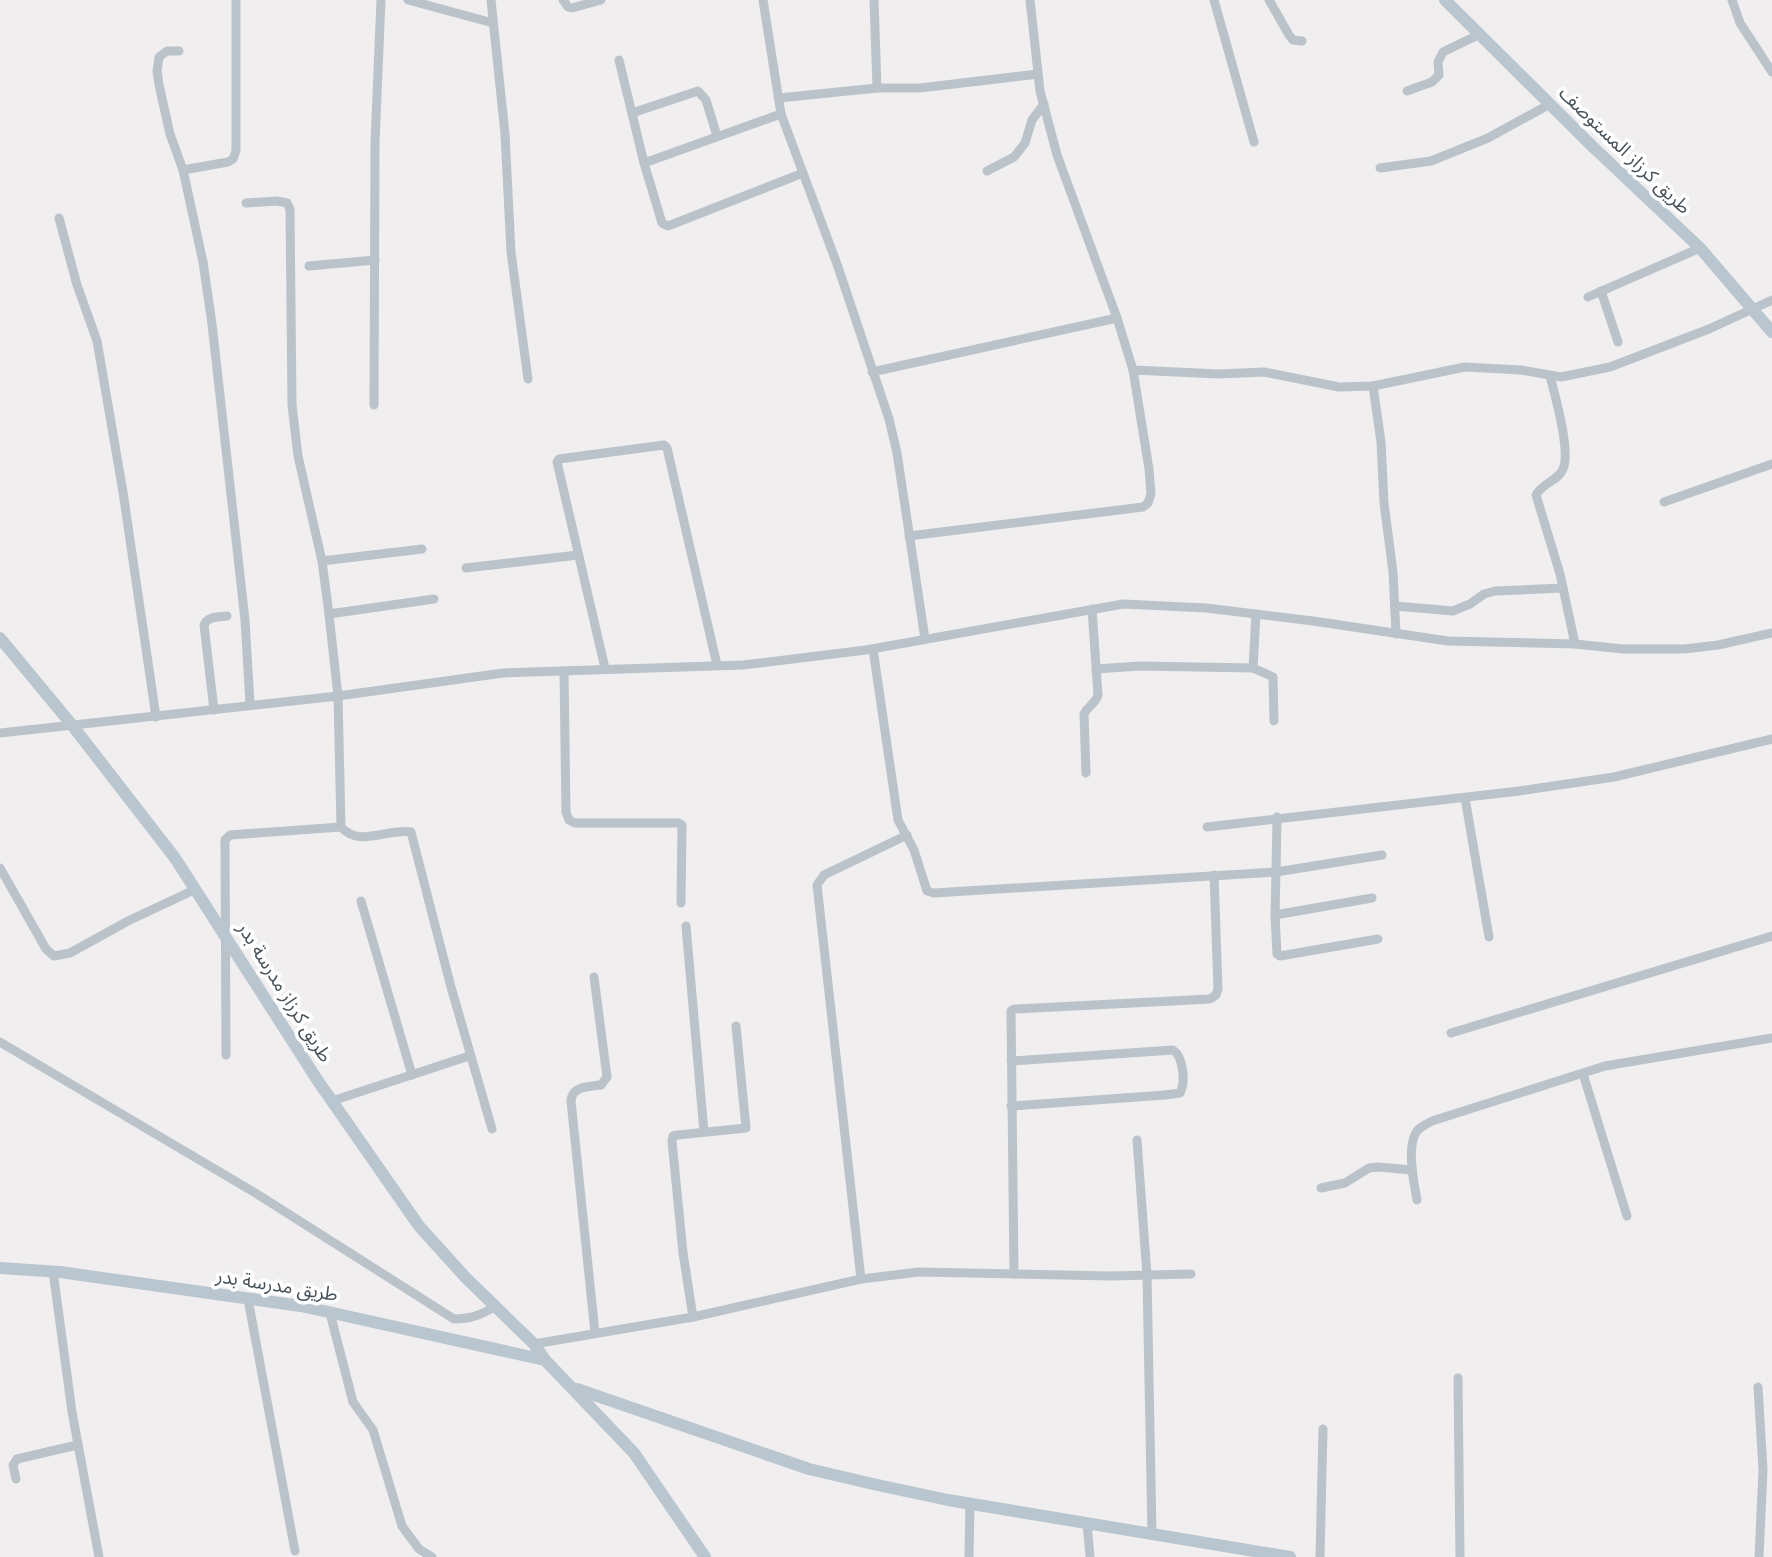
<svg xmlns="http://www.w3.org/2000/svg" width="1772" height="1557" font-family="Figtree,'Noto Sans Arabic',sans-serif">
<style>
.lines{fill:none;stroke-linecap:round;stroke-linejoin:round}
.street{stroke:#bac3ca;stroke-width:9}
.secondary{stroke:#bac6cf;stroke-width:12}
.labels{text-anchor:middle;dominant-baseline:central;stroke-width:7;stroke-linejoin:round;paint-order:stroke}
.street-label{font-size:19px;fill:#47525a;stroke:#fff}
</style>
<rect width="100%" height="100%" fill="#f0eeee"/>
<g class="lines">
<g class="street">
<path d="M408,0L493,23"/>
<path d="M491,0L505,134L511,252L528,379"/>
<path d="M563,0L568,7L572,8L601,0"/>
<path d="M763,0L781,114L837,264L889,419L897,453L925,639"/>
<path d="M874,0L877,88"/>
<path d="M1030,0L1040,91L1057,155L1117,318L1133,370L1219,374L1264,372L1339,387L1373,386L1465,367L1521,370L1561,377L1610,367L1709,329L1772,300"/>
<path d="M1214,0L1254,142"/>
<path d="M1269,0L1289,35L1293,40L1302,41"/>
<path d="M1732,0L1740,23L1772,72"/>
<path d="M179,51H167L159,57L157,71L159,85L170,134L183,170L203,262L212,324L245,620L250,704"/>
<path d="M619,60L644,163L662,223L668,226L803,173"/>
<path d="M1407,91L1432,82L1439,75L1438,62L1443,52L1478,35"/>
<path d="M779,98L877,88H920L1038,74"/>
<path d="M632,113L698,91L706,100L717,136"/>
<path d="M644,163L781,114"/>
<path d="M1380,168L1431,161L1488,138L1550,104"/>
<path d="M183,170L228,162L233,159L236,151V0"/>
<path d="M987,171L1014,157L1025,143L1032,120L1044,104"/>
<path d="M246,203L277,201L287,203L290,209L292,405L298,456L322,561L329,614L338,696L341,827C360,848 387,828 411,832L451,987L492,1129"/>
<path d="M59,218L77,285L97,341L123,492L156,717"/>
<path d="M309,266L375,260"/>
<path d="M1601,291L1618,342"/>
<path d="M1588,297L1700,248"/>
<path d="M872,372L1117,318"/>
<path d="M1550,376C1555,396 1571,451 1563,469C1558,481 1542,483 1536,495L1560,574L1575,644"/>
<path d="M1373,386L1381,442L1384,503L1393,572L1396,634"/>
<path d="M374,405L375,142L381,0"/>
<path d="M1664,502L1772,464"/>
<path d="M909,536L1143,507L1148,503L1151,494L1149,469L1133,370"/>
<path d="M322,561L422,549"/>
<path d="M466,568L578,555"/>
<path d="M1395,606L1453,611L1470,604L1484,594L1495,591L1563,588"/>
<path d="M329,614L434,599"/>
<path d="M1256,614L1253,668L1273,677L1274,721"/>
<path d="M873,649L898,820L914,850L927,891L934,893L1276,872L1277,817"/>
<path d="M605,668L557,462L559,459L664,445L667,448L717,665"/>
<path d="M1096,669L1140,666L1253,668"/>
<path d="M564,671L566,812L569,820L575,823H679L682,825L681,903"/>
<path d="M214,710L204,625C207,616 219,617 227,616"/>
<path d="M0,733L338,696L503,673L743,665L866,650L1123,604L1206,608L1313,621L1448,641L1575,644L1623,649H1684L1718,645L1772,633"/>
<path d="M1086,773L1084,714C1088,706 1095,704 1098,695L1092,609"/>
<path d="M1465,798L1489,937"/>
<path d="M1207,827L1519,791L1614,777L1772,739"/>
<path d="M0,868L46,949L54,956L70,953L128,921L196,889"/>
<path d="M361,901L412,1075"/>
<path d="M1275,915L1372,898"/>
<path d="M686,926L704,1132"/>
<path d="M1378,939L1280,956L1277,954L1275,915L1276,872L1382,855"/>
<path d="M594,977L607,1077L601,1085C588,1087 572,1086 571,1101L595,1333"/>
<path d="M1451,1033L1772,936"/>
<path d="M0,1042L257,1194L454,1319C470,1319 481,1315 494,1307"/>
<path d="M226,1055L225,840L230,835L341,827"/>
<path d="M1011,1061L1173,1050C1183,1056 1186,1082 1180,1093L1165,1095L1011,1106"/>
<path d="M1583,1074L1627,1216"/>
<path d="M332,1101L469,1056"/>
<path d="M1137,1140L1147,1275L1152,1534"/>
<path d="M1321,1188L1345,1183L1369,1168L1378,1167L1412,1170"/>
<path d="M1417,1200C1414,1183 1406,1146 1417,1131C1420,1127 1427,1124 1432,1121L1605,1066L1772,1038"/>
<path d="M53,1271L72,1412L99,1557"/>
<path d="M1014,1274L1011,1011L1014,1009L1210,999L1216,995L1218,989L1214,875"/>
<path d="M861,1279L817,885L824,875L907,835"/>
<path d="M248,1299L295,1551"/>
<path d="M330,1313L353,1402L373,1430L402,1526L419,1549L432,1557"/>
<path d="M693,1317L683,1253L672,1141L673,1136L678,1135L746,1128L736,1026"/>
<path d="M534,1344L693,1317L861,1279L919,1272L1111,1276L1191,1274"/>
<path d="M1458,1378L1460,1557"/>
<path d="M1758,1387L1763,1470L1759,1557"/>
<path d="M16,1479L13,1465L17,1459L77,1445"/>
<path d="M1087,1523L1090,1557"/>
<path d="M969,1557L970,1503"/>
<path d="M1320,1557L1323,1429"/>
</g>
<g class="secondary">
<path d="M1445,0L1591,145L1700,248L1772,332"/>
<path d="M0,638L72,725L175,858L318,1081L419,1226L466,1278L534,1344L545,1360L634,1453L705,1557"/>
<path d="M0,1268L60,1272L301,1306L545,1360"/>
<path d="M577,1389L809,1469L873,1484L948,1500L1290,1557"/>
</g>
</g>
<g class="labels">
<g class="street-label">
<text transform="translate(1625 150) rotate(44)">طريق كرزاز المستوصف</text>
<text transform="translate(285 992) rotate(58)">طريق كرزاز مدرسة بدر</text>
<text transform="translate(277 1285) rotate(9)">طريق مدرسة بدر</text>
</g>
</g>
</svg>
